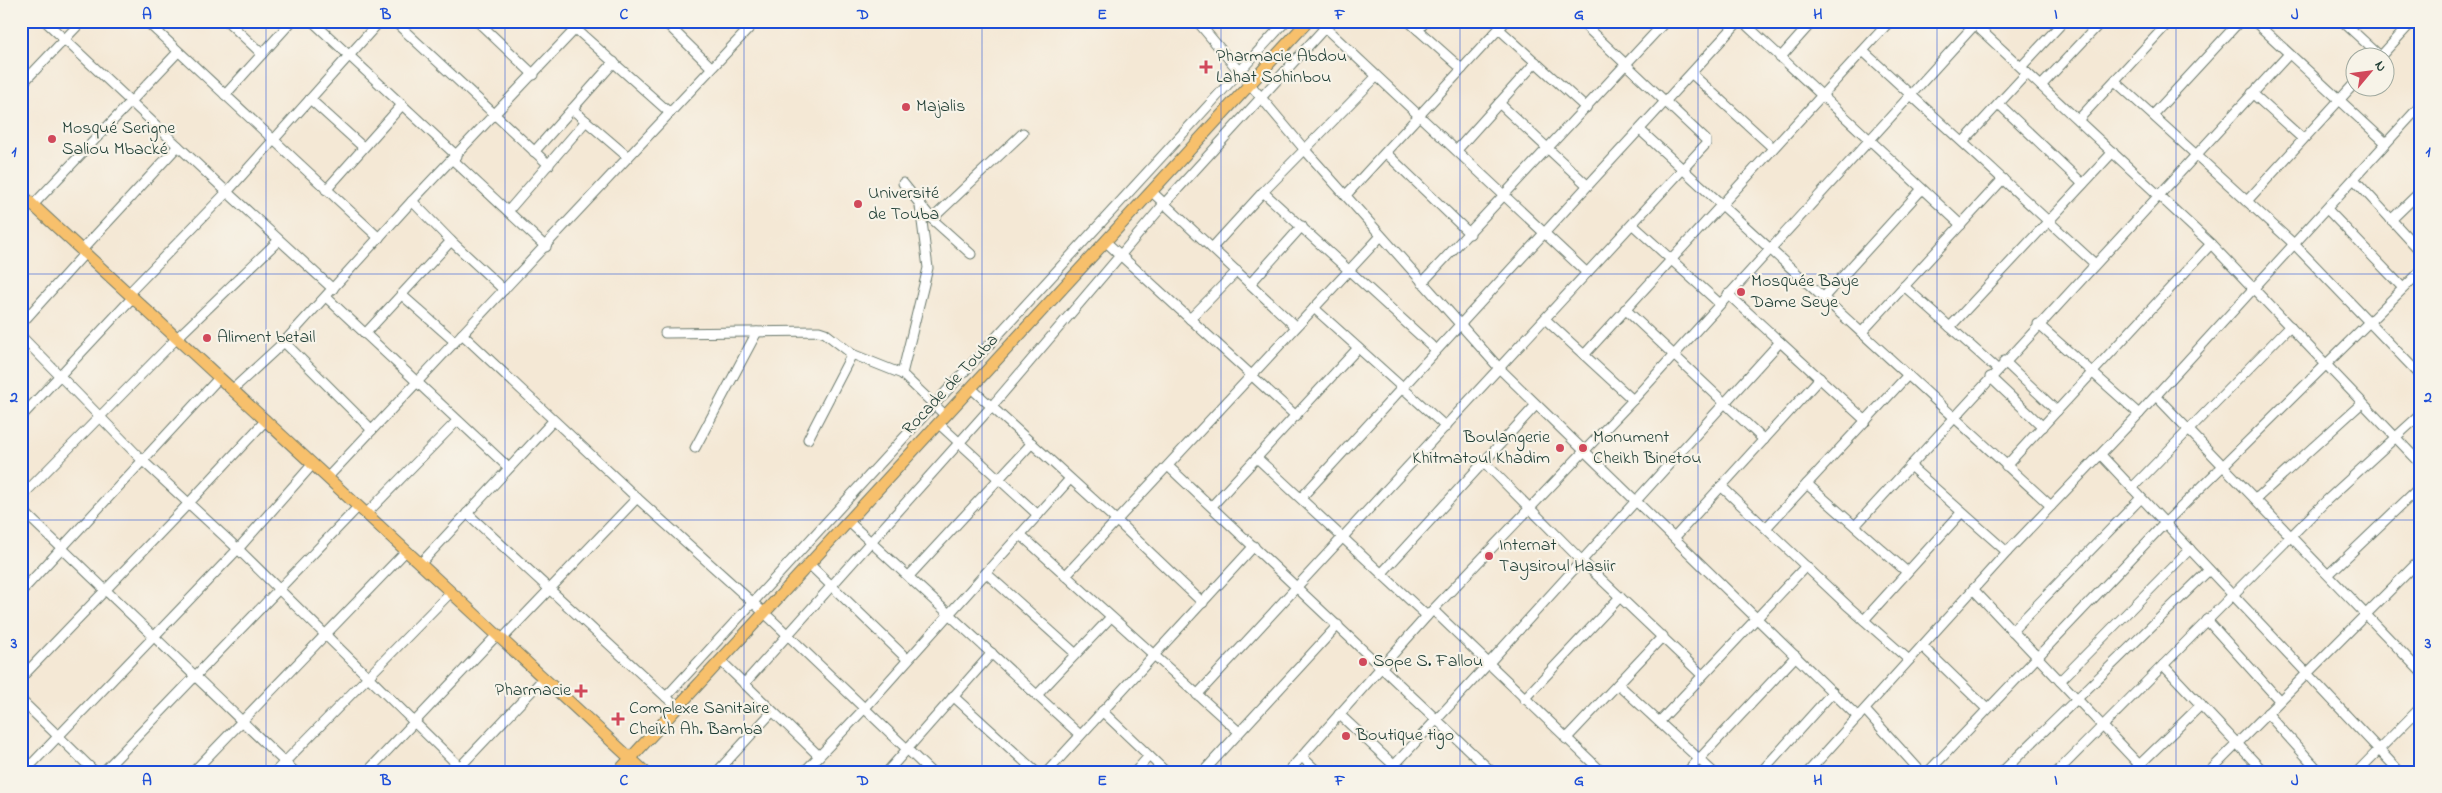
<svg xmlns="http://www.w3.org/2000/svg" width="2442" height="793" font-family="'Indie Flower',sans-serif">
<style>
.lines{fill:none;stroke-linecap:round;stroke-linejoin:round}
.minor-casing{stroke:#6a796c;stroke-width:11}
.major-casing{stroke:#6a796c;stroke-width:13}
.minor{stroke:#fff;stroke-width:9}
.major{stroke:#f7c06c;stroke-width:11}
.grid{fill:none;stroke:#1d4ed8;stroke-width:1;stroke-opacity:0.55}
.poi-dot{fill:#d1495b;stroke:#f7f3e8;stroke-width:2}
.labels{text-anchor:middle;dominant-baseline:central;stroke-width:4.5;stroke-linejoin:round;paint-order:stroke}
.poi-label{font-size:18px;fill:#1f3d34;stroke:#f7f3e8;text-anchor:start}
.street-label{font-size:18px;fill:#1f3d34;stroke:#f7f3e8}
.neatline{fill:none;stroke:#1d4ed8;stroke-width:2}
.grid-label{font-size:16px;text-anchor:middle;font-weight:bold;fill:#1d4ed8}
</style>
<rect width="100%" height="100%" fill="#f7f3e8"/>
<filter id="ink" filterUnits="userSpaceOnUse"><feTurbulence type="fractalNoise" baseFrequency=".02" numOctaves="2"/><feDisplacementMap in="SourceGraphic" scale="10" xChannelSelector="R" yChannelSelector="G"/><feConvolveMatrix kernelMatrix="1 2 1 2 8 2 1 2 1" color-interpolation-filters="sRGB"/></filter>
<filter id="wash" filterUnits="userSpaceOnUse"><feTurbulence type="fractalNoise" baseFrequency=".0096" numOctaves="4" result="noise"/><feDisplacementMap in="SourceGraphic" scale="20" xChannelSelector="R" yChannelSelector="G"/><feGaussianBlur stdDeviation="1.12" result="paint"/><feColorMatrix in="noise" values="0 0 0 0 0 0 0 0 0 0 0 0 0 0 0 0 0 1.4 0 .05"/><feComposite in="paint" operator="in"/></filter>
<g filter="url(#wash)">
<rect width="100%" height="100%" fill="#f4e8d5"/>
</g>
<g filter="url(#ink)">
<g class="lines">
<g class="minor-casing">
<g id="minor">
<path d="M45,21L227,192L333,289"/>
<path d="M146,21L379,238"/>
<path d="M227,21L262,54"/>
<path d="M312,21L457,156"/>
<path d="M394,21L549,165"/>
<path d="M477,21L534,75"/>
<path d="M664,21L711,67"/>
<path d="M1197,21L1305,150L1500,369L1858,717"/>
<path d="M1318,21L1587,273"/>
<path d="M1408,21L1462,69"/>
<path d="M1742,21L1961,225"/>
<path d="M1971,21L2211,244L2421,464"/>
<path d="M2254,21L2386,143"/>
<path d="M2342,21L2380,56"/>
<path d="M576,29L670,113"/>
<path d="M1499,29L1586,108"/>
<path d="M1418,30L1426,21"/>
<path d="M157,31L166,21"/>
<path d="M1863,51L2094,263"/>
<path d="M1780,58L1813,21"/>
<path d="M2379,58L2413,21"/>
<path d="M2021,67L2064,21"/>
<path d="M1692,74L1773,148"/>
<path d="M2115,81L2295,245L2421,376"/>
<path d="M21,85L82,21"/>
<path d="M2041,86L2102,21"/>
<path d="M2252,93L2303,139"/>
<path d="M225,95L292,21"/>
<path d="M310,99L363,147"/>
<path d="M1499,103L1587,185"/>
<path d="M1999,104L2083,184"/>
<path d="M572,109L628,157"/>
<path d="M2153,115L2240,21"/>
<path d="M2078,120L2170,21"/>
<path d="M1640,130L2051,506"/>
<path d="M1964,141L2027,73"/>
<path d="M1457,150L1536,62"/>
<path d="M534,152L614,62"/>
<path d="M1386,153L1470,234"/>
<path d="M453,160L546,247"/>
<path d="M2354,179L2421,252"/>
<path d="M903,183L932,219L971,254"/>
<path d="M326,190L402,105"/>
<path d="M1152,192L1296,327"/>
<path d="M1263,192L1436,350"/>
<path d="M1346,195L1506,21"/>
<path d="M412,201L451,241L504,290"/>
<path d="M2247,201L2354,84"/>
<path d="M33,205L178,52"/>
<path d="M2327,209L2403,288"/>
<path d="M509,210L586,121"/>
<path d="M932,219L1023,133"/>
<path d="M2391,220L2421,191"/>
<path d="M1633,225L1719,303"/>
<path d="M1106,242L1296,416"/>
<path d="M1212,248L1263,192L1376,77"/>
<path d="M82,250L178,146"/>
<path d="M1422,283L1666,21"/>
<path d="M1250,284L1302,226"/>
<path d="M1904,286L1997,369"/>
<path d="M129,293L227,192L380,21"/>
<path d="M1728,294L1866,421"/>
<path d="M403,296L454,341"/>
<path d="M326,297L509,468"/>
<path d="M1823,298L1922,189"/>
<path d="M1314,308L1446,427"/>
<path d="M1625,309L1764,440"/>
<path d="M1190,319L1237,271"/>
<path d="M1545,319L1633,400"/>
<path d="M21,324L85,253"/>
<path d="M2038,324L2139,414"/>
<path d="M1950,327L2113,152"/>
<path d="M1862,332L2003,179"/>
<path d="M665,333L819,331L825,333L852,354L902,374L946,416"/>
<path d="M365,334L451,241"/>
<path d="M462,334L637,498L772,620L931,772"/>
<path d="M21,336L143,461L238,549L465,772"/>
<path d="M284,342L372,430"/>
<path d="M1584,355L1890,21"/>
<path d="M2004,361L2057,411"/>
<path d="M902,374L928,268L920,206"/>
<path d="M1990,377L2043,427"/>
<path d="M971,388L1117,521L1203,603"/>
<path d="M232,390L284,342L412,201L583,21"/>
<path d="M2156,396L2421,672"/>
<path d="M21,417L133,297"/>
<path d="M939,424L1038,515"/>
<path d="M808,439L852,354"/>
<path d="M695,448L757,332"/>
<path d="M2101,455L2400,772"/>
<path d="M1257,458L1427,616"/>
<path d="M1484,462L1582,561L1702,675"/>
<path d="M1168,466L1492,772"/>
<path d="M1910,466L2007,552"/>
<path d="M2006,466L2211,244"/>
<path d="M327,478L756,21"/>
<path d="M1807,484L1907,572"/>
<path d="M1721,486L1849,607L1909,660"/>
<path d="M2132,488L2290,326"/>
<path d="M21,497L177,338L279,240"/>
<path d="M1301,498L1739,21"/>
<path d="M2257,498L2362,403"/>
<path d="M1212,506L1358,348"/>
<path d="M21,509L295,772"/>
<path d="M467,513L678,708"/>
<path d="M366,514L457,421"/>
<path d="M849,522L1079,734"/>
<path d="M1855,526L2289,54"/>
<path d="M1766,528L1908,375"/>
<path d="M1021,535L1238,731"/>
<path d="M1675,537L1820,378"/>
<path d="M420,564L553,421"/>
<path d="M809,564L907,659"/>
<path d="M986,573L1075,653"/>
<path d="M1382,573L1536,405"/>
<path d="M2329,574L2421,486"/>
<path d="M909,576L1032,443"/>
<path d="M1065,576L1381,236"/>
<path d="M1973,589L2146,772"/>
<path d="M21,592L219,378"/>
<path d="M1433,610L1602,772"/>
<path d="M1864,620L1961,513"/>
<path d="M2207,620L2279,700"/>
<path d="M2012,631L2141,498"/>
<path d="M502,639L637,498"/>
<path d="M1922,646L1987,709"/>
<path d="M721,661L819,756"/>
<path d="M2163,665L2264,772"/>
<path d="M21,678L189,503L266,420"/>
<path d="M2060,681L2190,549"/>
<path d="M744,684L992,406L1164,204L1331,21"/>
<path d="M1618,684L1713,772"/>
<path d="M1038,694L1111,617"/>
<path d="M1197,695L1706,144V140L1580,21"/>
<path d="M953,696L1036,772"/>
<path d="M666,697L1286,21"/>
<path d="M1524,699L1620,597"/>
<path d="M21,700L95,772"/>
<path d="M1865,710L1921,772"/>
<path d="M1102,711L1166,772"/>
<path d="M2267,713L2320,772"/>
<path d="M1339,714L1401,772"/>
<path d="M1660,721L1806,566"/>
<path d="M1566,739L1663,636"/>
<path d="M1302,757L1318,772"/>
<path d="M24,772L238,549L312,465"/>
<path d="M103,772L358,507"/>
<path d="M193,772L406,551"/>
<path d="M275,772L451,592"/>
<path d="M367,772L497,635"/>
<path d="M455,772L544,678"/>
<path d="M717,772L772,712"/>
<path d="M804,772L864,709L1070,479"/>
<path d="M887,772L992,653"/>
<path d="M1047,772L1254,546"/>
<path d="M1135,772L1149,756"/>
<path d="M1203,772L1338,625"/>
<path d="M1288,772L1427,616L1633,400L1978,21"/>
<path d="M1388,772L1488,664L1780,342"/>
<path d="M1687,772L1796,656"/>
<path d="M1761,772L1833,692"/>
<path d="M1808,772L2007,552L2139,414L2421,105"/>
<path d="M1928,772L2165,523L2421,271"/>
<path d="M2002,772L2209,570"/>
<path d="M2057,772L2327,500L2421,414"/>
<path d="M2132,772L2201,705"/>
<path d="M2209,772L2421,559"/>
<path d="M2357,772L2421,707"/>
</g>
</g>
<g class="major-casing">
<g id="major">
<path d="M21,194L645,772"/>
<path d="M618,772L1308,21"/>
</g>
</g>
<use href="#minor" class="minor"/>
<use href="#major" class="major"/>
</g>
</g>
<path class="grid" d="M266,21V772M505,21V772M744,21V772M982,21V772M1221,21V772M1460,21V772M1698,21V772M1937,21V772M2176,21V772M21,274H2421M21,520H2421"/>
<g class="poi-dot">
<path d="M1203.5 59.5h5v5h5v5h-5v5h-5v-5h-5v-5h5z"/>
<circle cx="906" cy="107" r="5"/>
<circle cx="52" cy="139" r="5"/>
<circle cx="858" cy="204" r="5"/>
<circle cx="1741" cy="292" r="5"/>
<circle cx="207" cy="338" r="5"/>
<circle cx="1560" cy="448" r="5"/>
<circle cx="1583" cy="448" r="5"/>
<circle cx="1489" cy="556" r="5"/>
<circle cx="1363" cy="662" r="5"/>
<path d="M578.5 683.5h5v5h5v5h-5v5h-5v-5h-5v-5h5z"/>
<path d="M615.5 711.5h5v5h5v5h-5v5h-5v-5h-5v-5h5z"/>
<circle cx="1346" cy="736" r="5"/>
</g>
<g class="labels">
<g class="poi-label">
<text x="1216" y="57">Pharmacie Abdou<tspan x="1216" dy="21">Lahat Sohinbou</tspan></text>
<text x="916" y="107">Majalis</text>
<text x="62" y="129">Mosqué Serigne<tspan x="62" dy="21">Saliou Mbacké</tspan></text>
<text x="868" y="194">Université<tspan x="868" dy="21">de Touba</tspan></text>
<text x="1751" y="282">Mosquée Baye<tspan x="1751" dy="21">Dame Seye</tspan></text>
<text x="217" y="338">Aliment betail</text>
<text x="1550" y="438" text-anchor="end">Boulangerie<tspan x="1550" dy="21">Khitmatoul Khadim</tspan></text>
<text x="1593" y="438">Monument<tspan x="1593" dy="21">Cheikh Binetou</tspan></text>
<text x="1499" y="546">Internat<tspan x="1499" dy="21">Taysiroul Hasiir</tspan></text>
<text x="1373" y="662">Sope S. Fallou</text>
<text x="571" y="691" text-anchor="end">Pharmacie</text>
<text x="629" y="709">Complexe Sanitaire<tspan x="629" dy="21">Cheikh Ah. Bamba</tspan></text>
<text x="1356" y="736">Boutique tigo</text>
</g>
<g class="street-label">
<text transform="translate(951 385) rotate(-47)">Rocade de Touba</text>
</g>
</g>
<rect width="2442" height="793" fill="none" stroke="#f7f3e8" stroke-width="55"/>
<g transform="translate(2370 72) rotate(61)"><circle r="24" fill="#f7f3e8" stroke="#a1aaa0"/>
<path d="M0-4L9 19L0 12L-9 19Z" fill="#d1495b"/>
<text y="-8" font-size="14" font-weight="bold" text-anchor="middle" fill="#1f3d34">N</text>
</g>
<rect x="28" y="28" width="2386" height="738" class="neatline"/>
<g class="grid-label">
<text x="147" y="19">A</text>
<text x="386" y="19">B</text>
<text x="624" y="19">C</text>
<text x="863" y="19">D</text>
<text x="1102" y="19">E</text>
<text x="1340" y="19">F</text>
<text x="1579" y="19">G</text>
<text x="1818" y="19">H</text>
<text x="2056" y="19">I</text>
<text x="2295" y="19">J</text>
<text x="14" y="156">1</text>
<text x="2428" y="156">1</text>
<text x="14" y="402">2</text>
<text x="2428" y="402">2</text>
<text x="14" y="648">3</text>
<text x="2428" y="648">3</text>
<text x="147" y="785">A</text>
<text x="386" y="785">B</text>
<text x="624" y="785">C</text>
<text x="863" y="785">D</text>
<text x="1102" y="785">E</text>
<text x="1340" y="785">F</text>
<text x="1579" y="785">G</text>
<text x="1818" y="785">H</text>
<text x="2056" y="785">I</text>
<text x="2295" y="785">J</text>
</g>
</svg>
